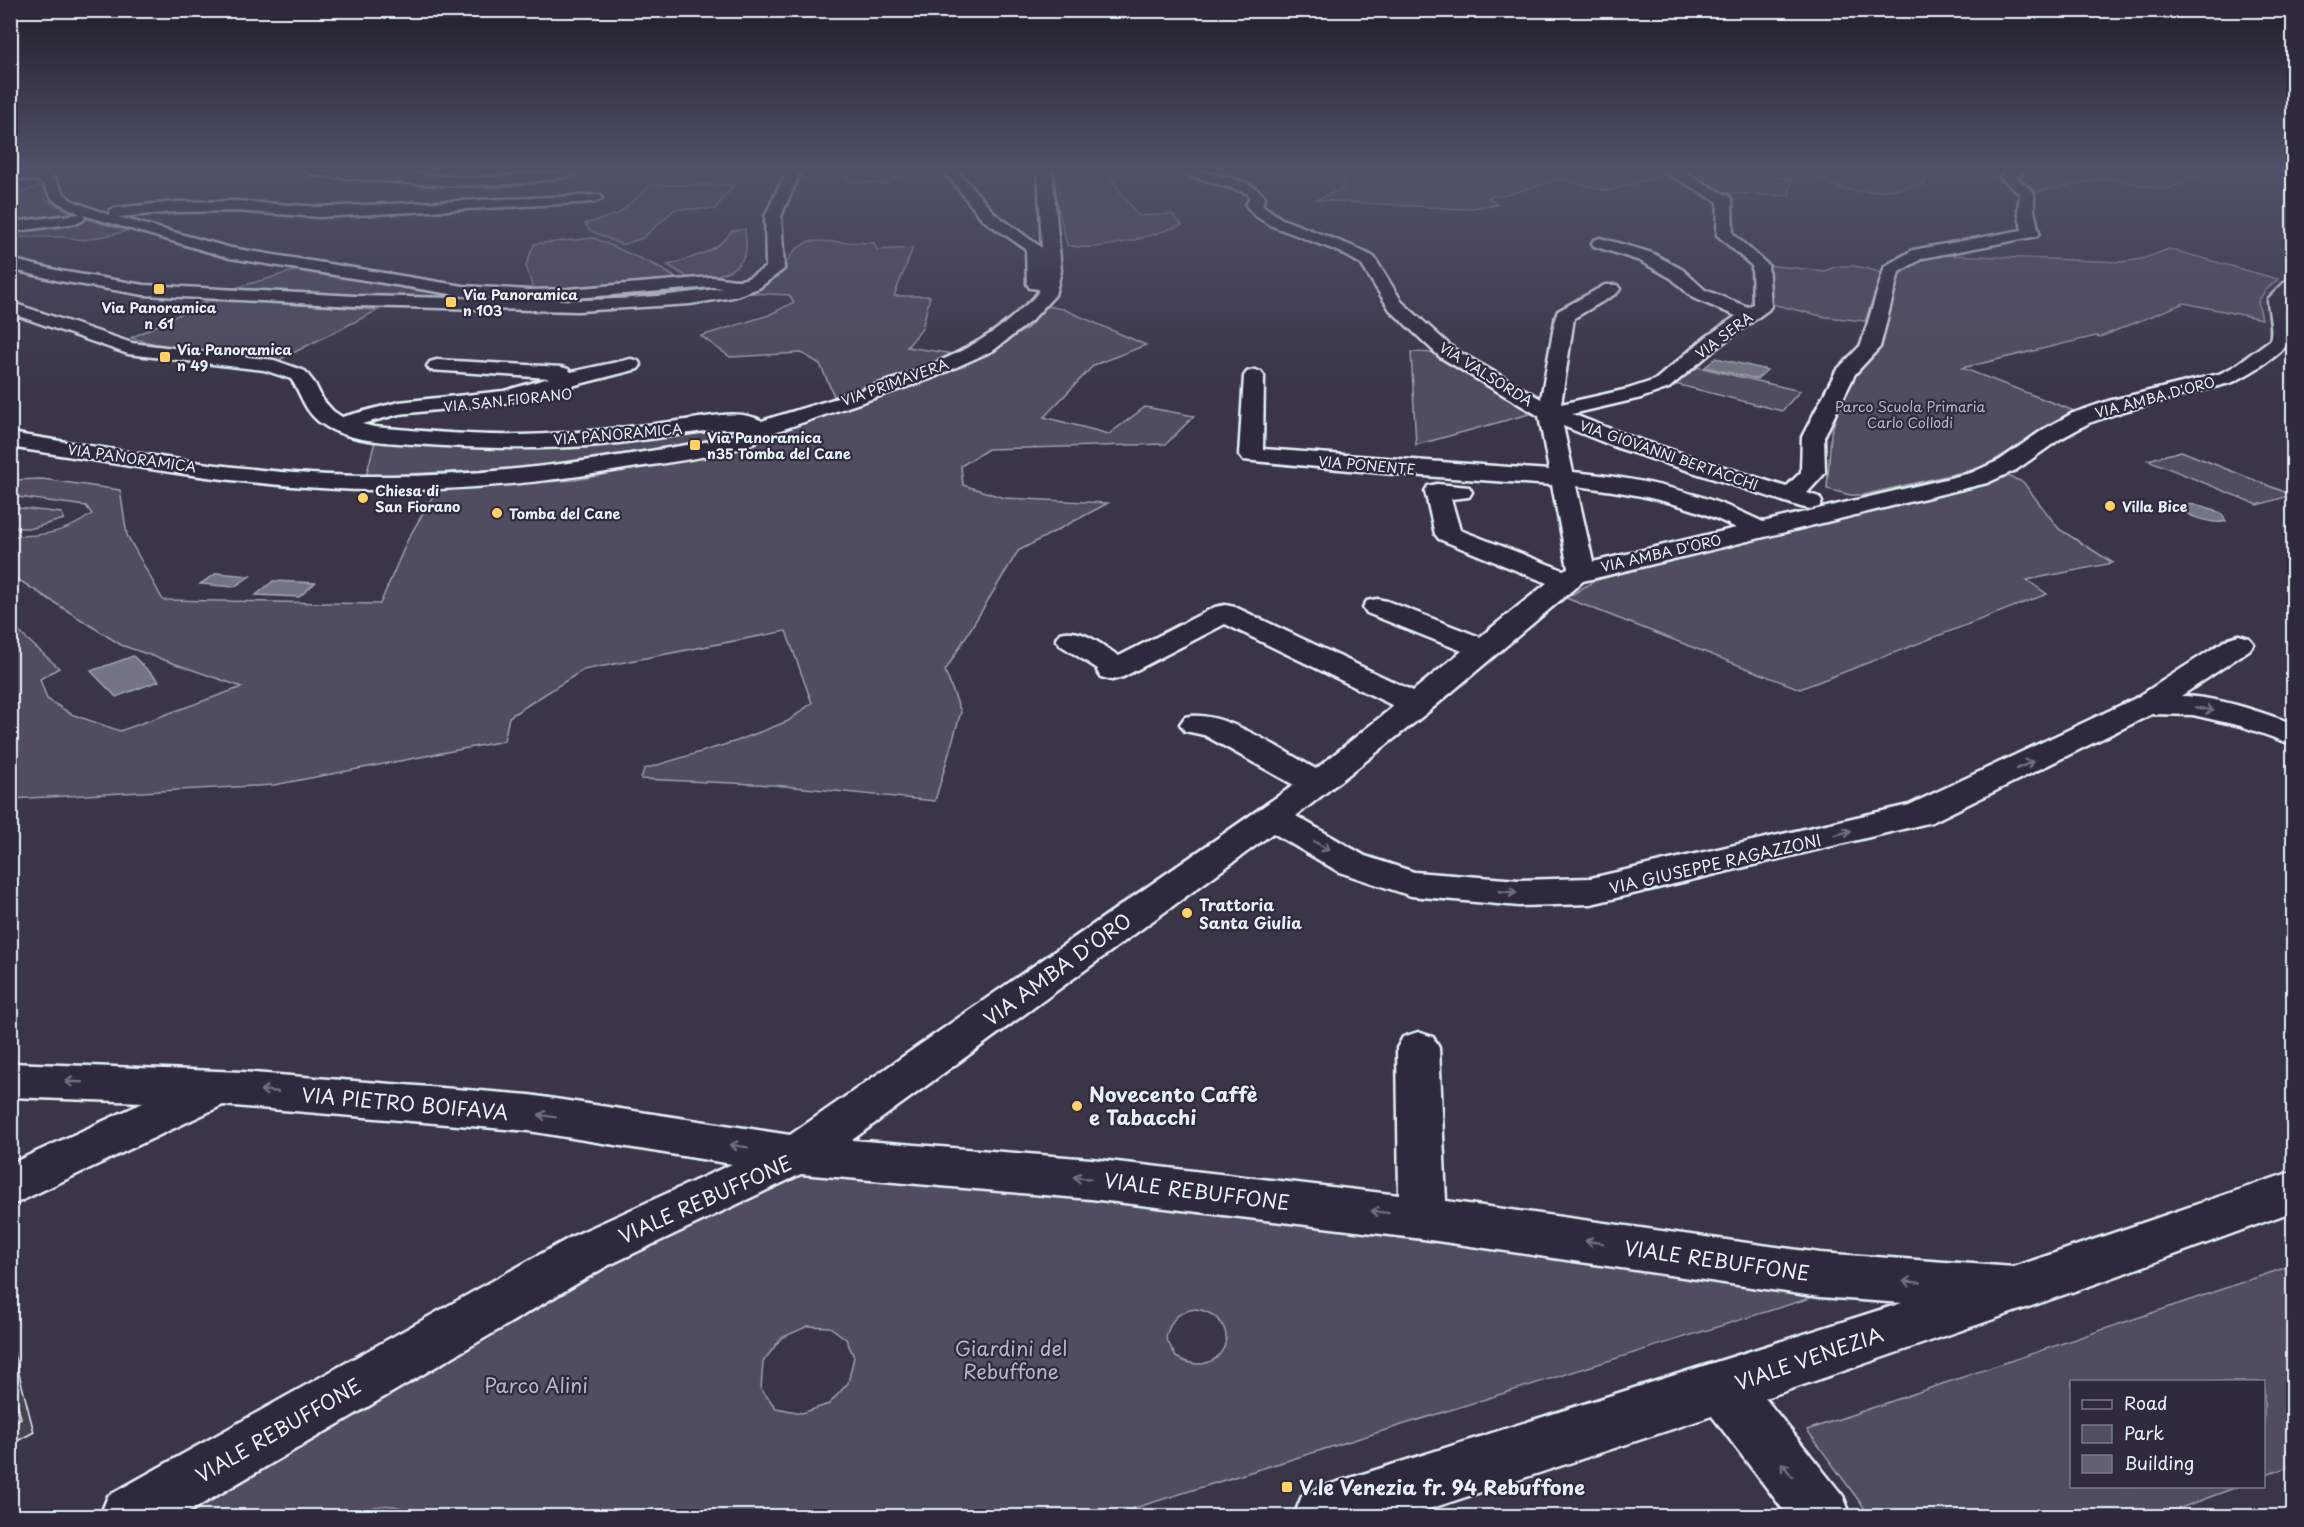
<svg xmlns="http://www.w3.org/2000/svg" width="2304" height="1527" font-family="'Playpen Sans',sans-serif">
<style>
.green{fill:#504e5f;stroke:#9ca0ac;stroke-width:1.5;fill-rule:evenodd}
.water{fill:#737482;stroke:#a2a6b1;stroke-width:1.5}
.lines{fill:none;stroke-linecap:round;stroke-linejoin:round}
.minor-casing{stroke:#e8f1f8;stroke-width:5}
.minor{fill:#2f2a3d;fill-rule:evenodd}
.shaded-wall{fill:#45444f;stroke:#e8f1f8;stroke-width:1.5}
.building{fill:#636171;stroke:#e8f1f8;stroke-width:1.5}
.oneway{stroke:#70707e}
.poi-dot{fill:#ffd166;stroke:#2f2a3d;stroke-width:2}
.labels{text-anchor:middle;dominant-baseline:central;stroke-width:4.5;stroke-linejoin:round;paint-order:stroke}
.far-poi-label{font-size:14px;font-weight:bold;fill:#e8f1f8;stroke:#2f2a3d;text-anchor:start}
.far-street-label{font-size:14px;fill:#e8f1f8;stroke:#2f2a3d}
.far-park-label{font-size:14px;fill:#b3b8c2;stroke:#2f2a3d}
.street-label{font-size:16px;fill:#e8f1f8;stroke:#2f2a3d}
.poi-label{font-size:16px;font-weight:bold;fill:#e8f1f8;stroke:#2f2a3d;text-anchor:start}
.near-street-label{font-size:20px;fill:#e8f1f8;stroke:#2f2a3d}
.near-poi-label{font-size:20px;font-weight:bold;fill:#e8f1f8;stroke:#2f2a3d;text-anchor:start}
.near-park-label{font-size:20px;fill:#b3b8c2;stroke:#2f2a3d}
</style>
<rect width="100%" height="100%" fill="#3a3648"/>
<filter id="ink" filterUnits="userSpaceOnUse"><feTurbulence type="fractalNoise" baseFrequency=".0167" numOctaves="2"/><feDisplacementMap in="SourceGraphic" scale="12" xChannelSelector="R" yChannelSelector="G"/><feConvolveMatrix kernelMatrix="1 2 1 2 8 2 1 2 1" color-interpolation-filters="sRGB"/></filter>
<g filter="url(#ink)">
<g class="green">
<path d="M840,171H906L886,184L851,182Z"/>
<path d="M1056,171H1106L1138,216L1172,214L1182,225C1153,235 1097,254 1067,245L1053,186Z"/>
<path d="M1305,171H1666L1668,174L1608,191L1560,179L1506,195L1488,197L1498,205L1460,209L1316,200L1342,189L1345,177Z"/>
<path d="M1808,171H1928L1925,184C1885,192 1841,200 1808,171Z"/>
<path d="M2035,171H2215L2164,190L2109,178L2035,192L2023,186L2016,178Z"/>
<path d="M1732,173L1792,179L1789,196L1712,192L1695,183L1700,174Z"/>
<path d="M651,185H734L715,209H675L643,238L622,245L589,230L585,224L618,214Z"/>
<path d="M41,186L46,192L45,199L66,210L86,216L11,223V195Z"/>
<path d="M86,219L128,231L84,240L62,237H11L28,230L30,226Z"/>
<path d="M745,229C745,236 747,243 746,249C743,274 710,278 690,279L668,265C693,257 716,253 732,231Z"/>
<path d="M594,238L657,266L681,281L534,292L526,266L534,244Z"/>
<path d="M809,241L874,243L877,250L913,248L894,296H930L922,329L907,347L954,354L910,372L834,396L820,364L802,353L730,357L701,336L769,315L794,302L789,295L749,293L785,264L795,250Z"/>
<path d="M2169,249L2278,279L2264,292L2258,302L2262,319L2184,303L2100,337L2096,336L1962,368L2077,412L2054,423L1984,467L1863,495H1850L1827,489L1831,433L1850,374L1899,268L1925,254L2121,262L2142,259Z"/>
<path d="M1766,265L1825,271C1844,261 1863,267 1882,273L1865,321L1826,317L1767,303Z"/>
<path d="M297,270L459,296L453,300L221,292Z"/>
<path d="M707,286H727L724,291L562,303L497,301L641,294Z"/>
<path d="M211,299L378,310L279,360L177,349L131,338Z"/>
<path d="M1047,306L1063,309L1146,345L1094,365L1044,417L1109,434L1145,407L1194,416L1166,444L988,449L961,466L963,485L1004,498L1108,503L1018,551L945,671L961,712L935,801L774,785L641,779L644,769L737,741L788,721L812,703L786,631L583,670L509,717L504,741L274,785L11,799L10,624L59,668L40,679L47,699L71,714L120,731L242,687L121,645L11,575V536C42,536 66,533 92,514L86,506L11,496V480L42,479L120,490L127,535L163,600L380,604L408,539L437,489L575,480L704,456L757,441L843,407L925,381L997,347L1028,328Z"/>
<path d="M1411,352L1437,353L1492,384L1533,413L1416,445Z"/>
<path d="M1698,367L1800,391L1782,411L1675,384Z"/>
<path d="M722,429L731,432L729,437L556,467L366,476L375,441C491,455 607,446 722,429Z"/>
<path d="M2181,451L2292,495L2258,505L2148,460Z"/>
<path d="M2005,475L2023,482L2059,529L2113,563L2027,580L2047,594L1800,689L1566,598L1594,581L1728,543L1962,490Z"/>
<path d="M10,507L62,513L64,519L33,528H11Z"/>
<path d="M797,1172L1432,1227L1820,1295L1109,1516H416C394,1498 370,1507 347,1516H149L568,1276ZM1196,1309C1250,1319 1223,1385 1176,1357L1166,1338C1170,1320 1178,1311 1196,1309ZM808,1326L830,1327L846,1339L854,1357L848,1383L829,1404L802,1413L776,1408L761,1389L763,1362L781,1338Z"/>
<path d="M2293,1265V1465L2264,1476V1382H2072V1486L2237,1487L2159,1516H1870L1807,1430Z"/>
</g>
<g class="water">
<path d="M1716,358L1767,370L1757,379L1705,367Z"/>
<path d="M2181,504C2194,504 2221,507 2226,521C2214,525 2186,517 2179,506Z"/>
<path d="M217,573L250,576L234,587L200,584Z"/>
<path d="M273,581L315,583L299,597L256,595Z"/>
<path d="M133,656L159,681L116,697L91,671Z"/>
</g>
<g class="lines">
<g class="minor-casing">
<g id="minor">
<path d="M10,171L47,174L55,179L64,194L71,200L109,215L110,210L115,208L176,202L234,201L320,207L600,195L602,198L595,202L320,217L234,211L176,212L118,217L231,248L463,286L529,290L568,289L712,277C743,280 739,285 766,267L765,216L785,175L791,171L799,175L781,216L784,269L759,288L733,297L690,304L578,311L356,306L144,295L60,281L10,269V259L60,271L144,285L356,296L505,299L463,296L230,258L83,215L85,218L82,221L77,223L10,232V222L80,214L53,200L44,185L38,181L10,178ZM712,287L723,288C666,297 606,301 549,300Z"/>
<path d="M307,171H367L475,178L578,171L576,174C489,195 402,182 314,175Z"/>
<path d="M944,171H958L994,213L1042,248L1038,171H1052L1061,271L1055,295L1031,321L994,350L930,379L763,436L752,444L734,450C701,458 666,463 631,468C529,485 425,495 320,488C216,482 113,463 10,447V433C131,452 253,476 375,476C492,477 607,459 722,439L736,434L744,429H722C677,434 632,443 587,446C529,450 472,448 414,444C383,442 343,441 318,421C304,410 301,393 291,379L264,370L128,354L10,313V302L132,343L274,360L305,371L315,384L323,400L333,411L342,417L399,402L504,391L549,378L430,370L427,366L430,362L437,360L561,367L568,369L571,372L631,359L638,361L641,365L638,369L505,403L399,414L362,424L374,427C423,431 472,436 521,435C576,434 631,427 686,420C710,417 740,409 762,421C842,395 962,368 1021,309C1028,303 1037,297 1039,289L1030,288L1027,284L1026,249L983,220Z"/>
<path d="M1183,171C1206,171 1251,178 1265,197L1262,205L1282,219L1352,246L1374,257L1402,302L1454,349L1541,399L1556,315L1558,311L1605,285H1617L1620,289L1617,293L1574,318L1561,404L1628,389L1655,380L1706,337L1736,316L1693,298L1671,278L1640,261L1594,246L1592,243L1594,240L1600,238L1652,253L1683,270L1705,290L1748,307L1753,304L1752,266L1717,235L1718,202L1663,171H1681L1730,197L1732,200L1733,234L1768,265L1771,306L1768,310L1720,345L1669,388L1641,398L1572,414L1634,438L1786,487L1801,472L1802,437L1836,371L1861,345L1885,266L1913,250L2022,230L2018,210L2020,194L2000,177L2007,171H2023L2016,177L2034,193V210L2039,233L2037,236L1923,258L1899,272L1880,347L1855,374L1824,437L1825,473L1807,493L1819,497L1822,502L1819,507L1810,509L1801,507L1618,448L1563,426L1573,472C1640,478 1703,492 1763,522L1971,473L2000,460L2044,429L2073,413L2108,401L2219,374L2233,367L2270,340C2274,329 2268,312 2268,299L2288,279L2294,278V293L2286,300C2286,312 2292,324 2292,334C2291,351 2247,375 2233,382L2124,411L2089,423L2060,439L2016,470L1987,483L1583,581L1428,712L1296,816L1365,856L1414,872L1519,880L1591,878L1909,805L2136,698L2229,638L2239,635L2249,638L2254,644L2249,650L2181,696C2218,697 2258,711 2294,724V745L2241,726L2193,715L2152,714L1932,822L1591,904L1519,906L1411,896L1339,872L1273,833L852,1140L1091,1159L1399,1195L1397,1048L1403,1037L1418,1032L1433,1037L1439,1048L1446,1201L1820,1253L2014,1267L2294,1171V1211L2095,1284L1765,1398L1843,1496L1851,1516H1788L1712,1416L1408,1516H1294L1302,1496L1322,1487L1902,1303L1820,1297L1423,1239L1091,1199L801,1174L607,1266L182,1516H100L108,1496L573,1236L732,1164L529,1131L223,1105L10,1206V1164L145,1102L10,1097V1063L242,1072L529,1095L790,1135L1294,785L1204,735L1185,731L1180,724L1185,717C1222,708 1282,751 1316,769L1394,706L1225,624L1123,677L1112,680L1101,677L1097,671L1098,669L1060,645L1056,639L1060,633C1082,627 1101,645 1119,656L1215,607L1225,605L1235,607L1413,691L1462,651L1367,613L1363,607L1367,601L1377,599L1387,601L1480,637L1547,583L1439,539L1435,534L1425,491L1428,486L1437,484L1469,487L1472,492L1469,497L1451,499L1460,530L1563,570L1568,568L1552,485L1382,473L1243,460L1239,455L1244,376L1247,372L1254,370L1261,372L1264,376L1263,449L1549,470L1539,416L1440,357L1390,310L1361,264L1340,252L1270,225L1254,215L1246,205L1250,197L1247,193L1185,174ZM1576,486C1633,493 1686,502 1736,528L1593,562Z"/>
</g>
</g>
<use href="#minor" class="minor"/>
</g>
<path class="shaded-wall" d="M10,1339L34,1432L10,1445Z"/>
<path class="building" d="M10,1377L21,1418L10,1424Z"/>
<defs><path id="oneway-shaft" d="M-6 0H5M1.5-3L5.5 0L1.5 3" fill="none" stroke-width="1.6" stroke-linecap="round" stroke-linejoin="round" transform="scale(1.5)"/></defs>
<g class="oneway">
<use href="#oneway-shaft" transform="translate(2205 709) rotate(12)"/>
<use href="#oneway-shaft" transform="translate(2025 765) rotate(-25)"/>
<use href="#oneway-shaft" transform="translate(1843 833) rotate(-14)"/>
<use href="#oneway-shaft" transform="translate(1322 846) rotate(30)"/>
<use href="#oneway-shaft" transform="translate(1508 892) rotate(5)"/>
<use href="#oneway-shaft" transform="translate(74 1082) rotate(-178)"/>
<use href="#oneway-shaft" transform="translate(269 1091) rotate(-175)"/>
<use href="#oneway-shaft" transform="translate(547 1116) rotate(-171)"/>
<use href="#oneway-shaft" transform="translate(739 1146) rotate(-171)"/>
<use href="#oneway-shaft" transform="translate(1082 1178) rotate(-175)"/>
<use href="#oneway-shaft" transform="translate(1380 1212) rotate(-173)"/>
<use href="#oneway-shaft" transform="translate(1594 1242) rotate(-172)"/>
<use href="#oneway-shaft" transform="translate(1912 1282) rotate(-176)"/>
<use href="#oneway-shaft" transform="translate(1787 1470) rotate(-128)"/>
</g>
</g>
<linearGradient id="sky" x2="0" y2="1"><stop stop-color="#201e28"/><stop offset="0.44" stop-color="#4f526a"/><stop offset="1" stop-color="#4f526a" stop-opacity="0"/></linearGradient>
<rect width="2304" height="385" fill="url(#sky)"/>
<g class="poi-dot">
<rect x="153" y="283" width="12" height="12" rx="3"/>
<rect x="445" y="296" width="12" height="12" rx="3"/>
<rect x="159" y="351" width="12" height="12" rx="3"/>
<rect x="689" y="439" width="12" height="12" rx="3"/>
<circle cx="363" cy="498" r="6"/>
<circle cx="2110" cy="506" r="6"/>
<circle cx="497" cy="513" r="6"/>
<circle cx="1187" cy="913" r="6"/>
<circle cx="1077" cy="1106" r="6"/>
<rect x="1281" y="1481" width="12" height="12" rx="3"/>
</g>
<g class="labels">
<g class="far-poi-label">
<text x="463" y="294">Via Panoramica<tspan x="463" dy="16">n 103</tspan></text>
<text x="159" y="307" text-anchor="middle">Via Panoramica<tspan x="159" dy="16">n 61</tspan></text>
<text x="177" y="349">Via Panoramica<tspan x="177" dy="16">n 49</tspan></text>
<text x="707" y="437">Via Panoramica<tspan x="707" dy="16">n35 Tomba del Cane</tspan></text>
<text x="375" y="490">Chiesa di<tspan x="375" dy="16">San Fiorano</tspan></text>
<text x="2122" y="506">Villa Bice</text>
<text x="509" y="513">Tomba del Cane</text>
</g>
<g class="far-street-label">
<text transform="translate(1724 335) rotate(-37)">VIA SERA</text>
<text transform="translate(1486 374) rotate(32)">VIA VALSORDA</text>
<text transform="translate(895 382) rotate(-20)">VIA PRIMAVERA</text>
<text transform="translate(2155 397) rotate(-15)">VIA AMBA D'ORO</text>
<text transform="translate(508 400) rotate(-6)">VIA SAN FIORANO</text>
<text transform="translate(618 434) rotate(-5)">VIA PANORAMICA</text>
<text transform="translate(1669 455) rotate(19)">VIA GIOVANNI BERTACCHI</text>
<text transform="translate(132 458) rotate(8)">VIA PANORAMICA</text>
<text transform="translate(1367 465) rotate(5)">VIA PONENTE</text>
<text transform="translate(1661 553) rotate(-13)">VIA AMBA D'ORO</text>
</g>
<g class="far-park-label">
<text x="1910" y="406">Parco Scuola Primaria<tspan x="1910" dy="16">Carlo Collodi</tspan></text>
</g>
<g class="street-label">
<text transform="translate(1715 863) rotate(-13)">VIA GIUSEPPE RAGAZZONI</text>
</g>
<g class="poi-label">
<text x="1199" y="904">Trattoria<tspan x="1199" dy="18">Santa Giulia</tspan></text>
</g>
<g class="near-street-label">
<text transform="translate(1057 969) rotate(-36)">VIA AMBA D'ORO</text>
<text transform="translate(405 1103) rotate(5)">VIA PIETRO BOIFAVA</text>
<text transform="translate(1197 1191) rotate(7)">VIALE REBUFFONE</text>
<text transform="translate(705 1199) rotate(-24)">VIALE REBUFFONE</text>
<text transform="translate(1717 1260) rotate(8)">VIALE REBUFFONE</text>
<text transform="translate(1809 1358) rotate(-19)">VIALE VENEZIA</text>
<text transform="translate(278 1430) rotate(-30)">VIALE REBUFFONE</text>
</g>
<g class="near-poi-label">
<text x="1089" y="1094">Novecento Caffè<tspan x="1089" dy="23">e Tabacchi</tspan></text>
<text x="1299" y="1487">V.le Venezia fr. 94 Rebuffone</text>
</g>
<g class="near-park-label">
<text x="1011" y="1348">Giardini del<tspan x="1011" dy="23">Rebuffone</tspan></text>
<text x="536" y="1385">Parco Alini</text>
</g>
</g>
<rect width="2304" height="1527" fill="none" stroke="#2f2a3d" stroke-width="36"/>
<rect x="18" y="18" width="2268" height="1491" fill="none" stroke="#e8f1f8" stroke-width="2" filter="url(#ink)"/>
<rect x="2070" y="1380" width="195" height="108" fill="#2f2a3d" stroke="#797a88" stroke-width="1.5"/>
<rect x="2082" y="1400" width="30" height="9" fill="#2f2a3d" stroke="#797a88" stroke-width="1.5"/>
<text x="2124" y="1410" font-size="18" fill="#e8f1f8">Road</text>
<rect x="2082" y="1425" width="30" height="18" fill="#504e5f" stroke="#797a88" stroke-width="1.5"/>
<text x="2124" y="1440" font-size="18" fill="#e8f1f8">Park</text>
<rect x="2082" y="1455" width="30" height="18" fill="#636171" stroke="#797a88" stroke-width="1.5"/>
<text x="2124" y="1470" font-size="18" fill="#e8f1f8">Building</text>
</svg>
